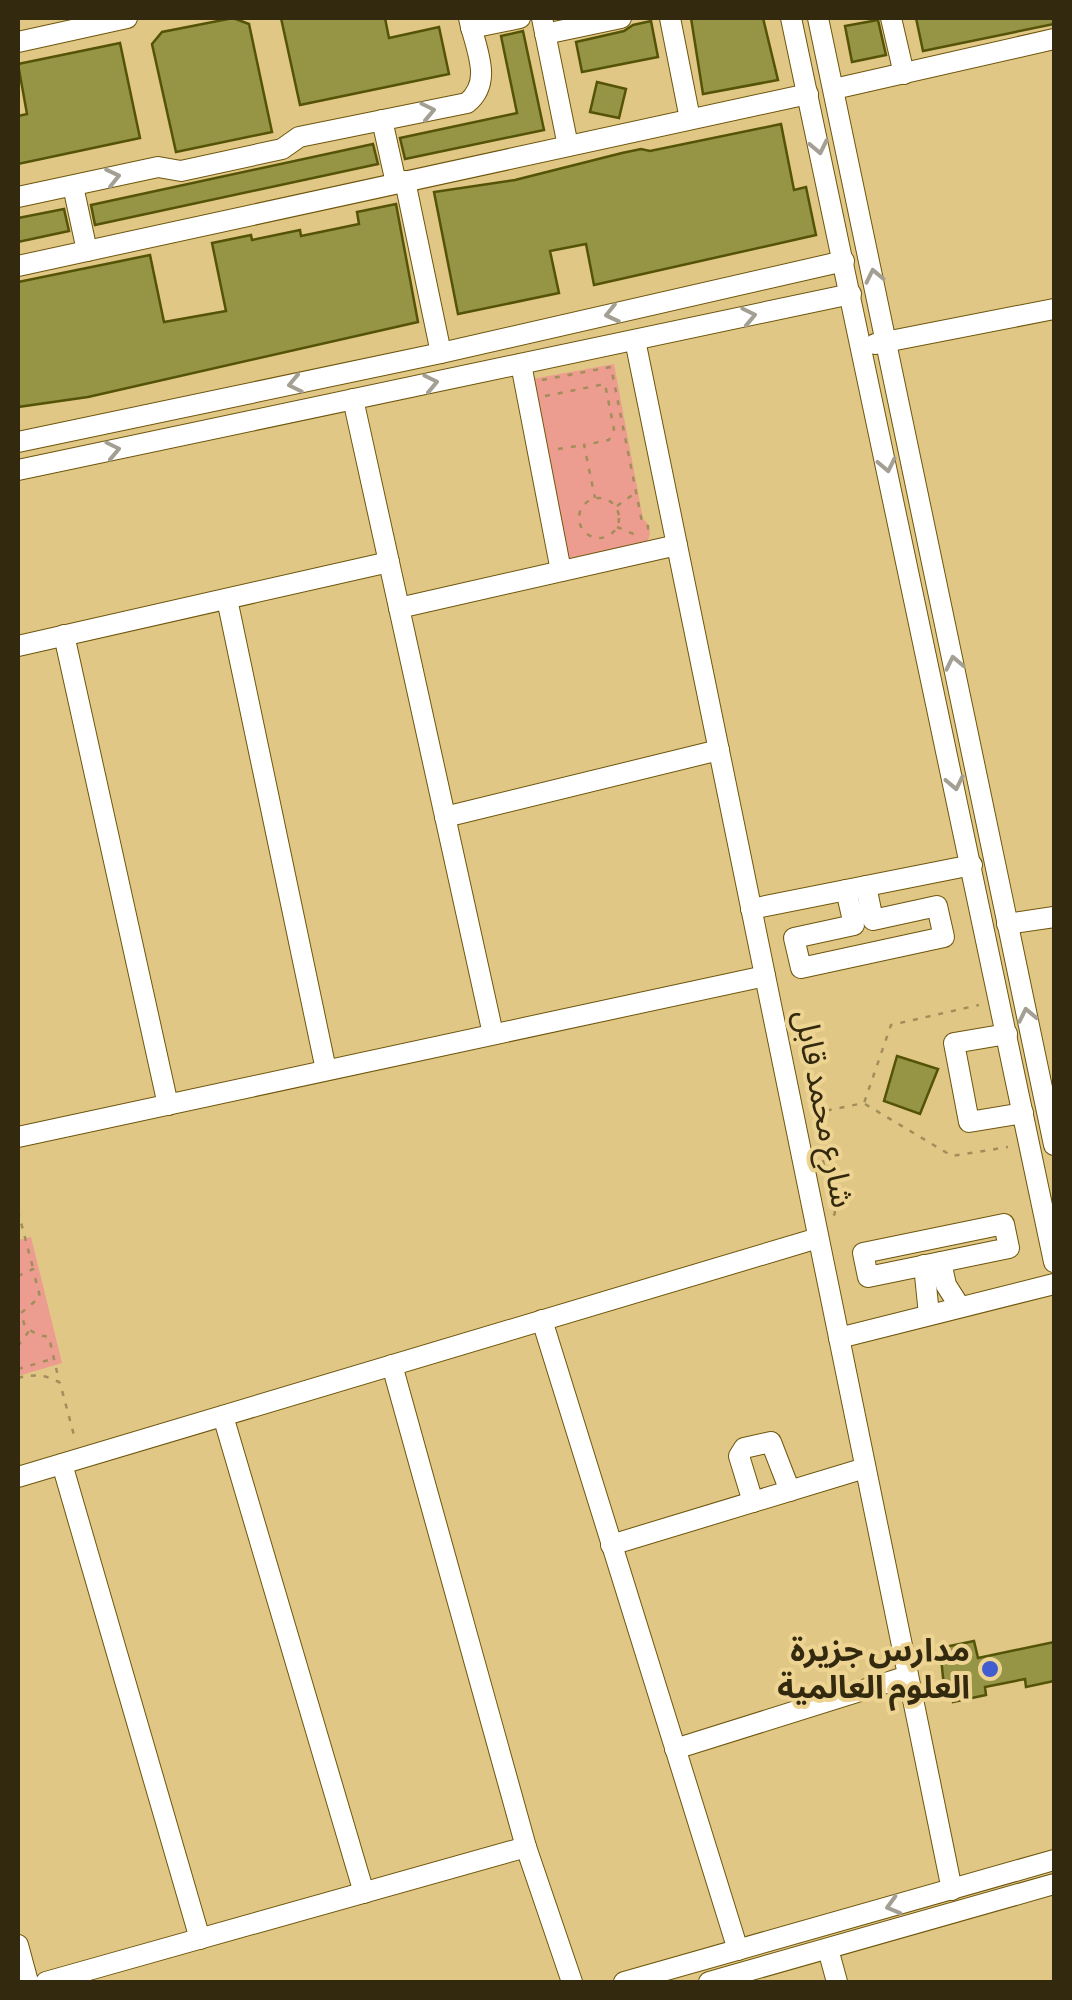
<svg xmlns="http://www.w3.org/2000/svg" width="1072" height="2000" font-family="'Sofia Sans Condensed','Noto Sans Arabic',sans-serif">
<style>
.green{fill:#ed9c90}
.building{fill:#959545;stroke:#545307;stroke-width:2.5}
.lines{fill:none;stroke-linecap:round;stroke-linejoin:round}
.minor-casing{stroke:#6e560d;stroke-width:22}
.path{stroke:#a28e5a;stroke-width:2.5;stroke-dasharray:5 8;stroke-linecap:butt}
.minor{stroke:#fff;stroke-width:20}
.oneway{stroke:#a39f93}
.poi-dot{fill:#415dd0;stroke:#eed492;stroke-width:4}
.labels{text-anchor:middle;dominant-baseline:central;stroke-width:8;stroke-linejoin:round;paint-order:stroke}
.street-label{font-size:32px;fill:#33290e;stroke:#eed492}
.poi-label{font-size:32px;font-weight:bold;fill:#33290e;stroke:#eed492;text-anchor:end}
</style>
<rect width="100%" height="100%" fill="#e1c785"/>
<g class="green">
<path d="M614,364L643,519C652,527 651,535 646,544L566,559L532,379Z"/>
<path d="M31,1237L62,1363L18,1376V1240Z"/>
</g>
<g class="building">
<path d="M233,18L249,24L272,132L176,152L152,44L162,32Z"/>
<path d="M281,18H385L389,38L439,27L449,74L300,105Z"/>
<path d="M691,18H763L778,80L703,94Z"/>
<path d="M916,18H1054V24L923,51Z"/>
<path d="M878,20L886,55L852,62L845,26Z"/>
<path d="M651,21L658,57L582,72L576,42L624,31L633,25Z"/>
<path d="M523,31L544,130L405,159L400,138L517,113L501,36Z"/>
<path d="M120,43L140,138L18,164V116L27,114L18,64Z"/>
<path d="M597,82L626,89L619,118L590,112Z"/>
<path d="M781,124L794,190L806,187L816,235L594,285L586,244L550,251L559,293L458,314L434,192L515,180L622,153L641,149L650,151Z"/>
<path d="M373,144L378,164L95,225L91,205Z"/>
<path d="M396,204L418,322L88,397L18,407V282L150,255L164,322L226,311L212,243L251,235L252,240L300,230L301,236L359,224L357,212Z"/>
<path d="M64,209L69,231L18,242V218Z"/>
<path d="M897,1056L938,1069L920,1114L884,1101Z"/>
<path d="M974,1641L978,1658L1054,1642V1681L1026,1687L1025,1679L985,1687L986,1695L953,1702L950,1686L944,1687L940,1648Z"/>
</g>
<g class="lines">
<g class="minor-casing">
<g id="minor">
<path d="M542,18L568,146"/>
<path d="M670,18L690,119"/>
<path d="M791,18L1054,1262"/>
<path d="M818,18L1054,1145"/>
<path d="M891,18L904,74"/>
<path d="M471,28L520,18"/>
<path d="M545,34L621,18"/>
<path d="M18,42L127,18"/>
<path d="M834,89L1054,39"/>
<path d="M382,120L396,183"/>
<path d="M405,181L441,353"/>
<path d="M73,186L87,251"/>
<path d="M18,197L158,167L181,171L282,149L299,137L467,103C494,81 475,48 469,18"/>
<path d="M18,266L808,94"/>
<path d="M635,340L952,1890"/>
<path d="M875,344L1054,309"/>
<path d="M521,364L561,571"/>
<path d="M353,399L493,1034"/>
<path d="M18,442L441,353L844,261"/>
<path d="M18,470L851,294"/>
<path d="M227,599L326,1070"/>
<path d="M399,608L677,545"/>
<path d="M64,635L168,1105"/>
<path d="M18,646L389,562"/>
<path d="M445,817L719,750"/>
<path d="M846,890L854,925L794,938L801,968L944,937L937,906L873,920L866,886"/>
<path d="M751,909L972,865"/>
<path d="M1007,924L1054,917"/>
<path d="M1007,1034L954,1043L969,1122L1023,1113"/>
<path d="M18,1137L765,976"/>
<path d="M1004,1224L1009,1248L868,1277L863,1253Z"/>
<path d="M941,1262L946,1285L960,1307"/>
<path d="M924,1265L929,1315"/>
<path d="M542,1320L738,1950"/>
<path d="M839,1338L1054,1284"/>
<path d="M392,1365L526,1847L572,1982"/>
<path d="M223,1416L364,1893"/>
<path d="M62,1464L200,1939"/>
<path d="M18,1477L818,1238"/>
<path d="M753,1502L739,1456L744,1448L771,1442L790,1491"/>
<path d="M611,1545L865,1468"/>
<path d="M675,1749L908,1676"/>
<path d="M18,1945L28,1982"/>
<path d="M828,1949L837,1982"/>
<path d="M46,1982L526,1847"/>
<path d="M624,1982L1054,1860"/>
<path d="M709,1982L1054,1884"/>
</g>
</g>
<g class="path">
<path d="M542,380L611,367L642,522L648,526V532"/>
<path d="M545,396L605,384L614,429L609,440L584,445L595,498"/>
<path d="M558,449L584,445"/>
<circle cx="599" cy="518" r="20"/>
<path d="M617,506L635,493"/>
<path d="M617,527L636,535"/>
<path d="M865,1104L952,1156L1008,1147"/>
<path d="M814,1113L864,1103L891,1025L979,1005"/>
<path d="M817,1135L835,1213L832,1219"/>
<path d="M18,1211L33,1268"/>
<path d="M18,1276L33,1269L40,1297L21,1313L25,1327L38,1335L49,1337L59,1381"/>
<path d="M18,1346L29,1331"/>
<path d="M18,1369L52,1359"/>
<path d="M18,1378C34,1374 45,1374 60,1383L75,1439"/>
</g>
<use href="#minor" class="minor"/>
</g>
<defs><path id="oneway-chevron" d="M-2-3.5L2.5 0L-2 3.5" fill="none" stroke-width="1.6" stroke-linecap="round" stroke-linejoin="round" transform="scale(2.5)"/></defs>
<g class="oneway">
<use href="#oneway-chevron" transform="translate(428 111) rotate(-12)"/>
<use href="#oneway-chevron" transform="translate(819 147) rotate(78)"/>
<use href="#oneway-chevron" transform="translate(113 177) rotate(-13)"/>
<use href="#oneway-chevron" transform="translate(874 276) rotate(-102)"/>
<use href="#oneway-chevron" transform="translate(612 314) rotate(167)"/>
<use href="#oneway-chevron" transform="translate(749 316) rotate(-12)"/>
<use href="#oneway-chevron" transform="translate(431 383) rotate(-12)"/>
<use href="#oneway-chevron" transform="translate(295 384) rotate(168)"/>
<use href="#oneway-chevron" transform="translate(113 450) rotate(-12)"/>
<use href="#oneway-chevron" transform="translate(887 465) rotate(78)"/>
<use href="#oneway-chevron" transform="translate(954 663) rotate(-102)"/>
<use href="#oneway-chevron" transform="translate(955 783) rotate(78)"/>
<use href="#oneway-chevron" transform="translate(1027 1015) rotate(-102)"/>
<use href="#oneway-chevron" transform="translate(893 1906) rotate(164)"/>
</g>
<circle class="poi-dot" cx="990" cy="1669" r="10"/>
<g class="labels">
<g class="street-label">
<text transform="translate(823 1109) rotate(79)">شارع محمد قابل</text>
</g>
<g class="poi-label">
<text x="970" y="1651">مدارس جزيرة<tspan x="970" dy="37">العلوم العالمية</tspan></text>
</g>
</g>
<rect width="1072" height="2000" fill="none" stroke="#33290e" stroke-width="40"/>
</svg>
